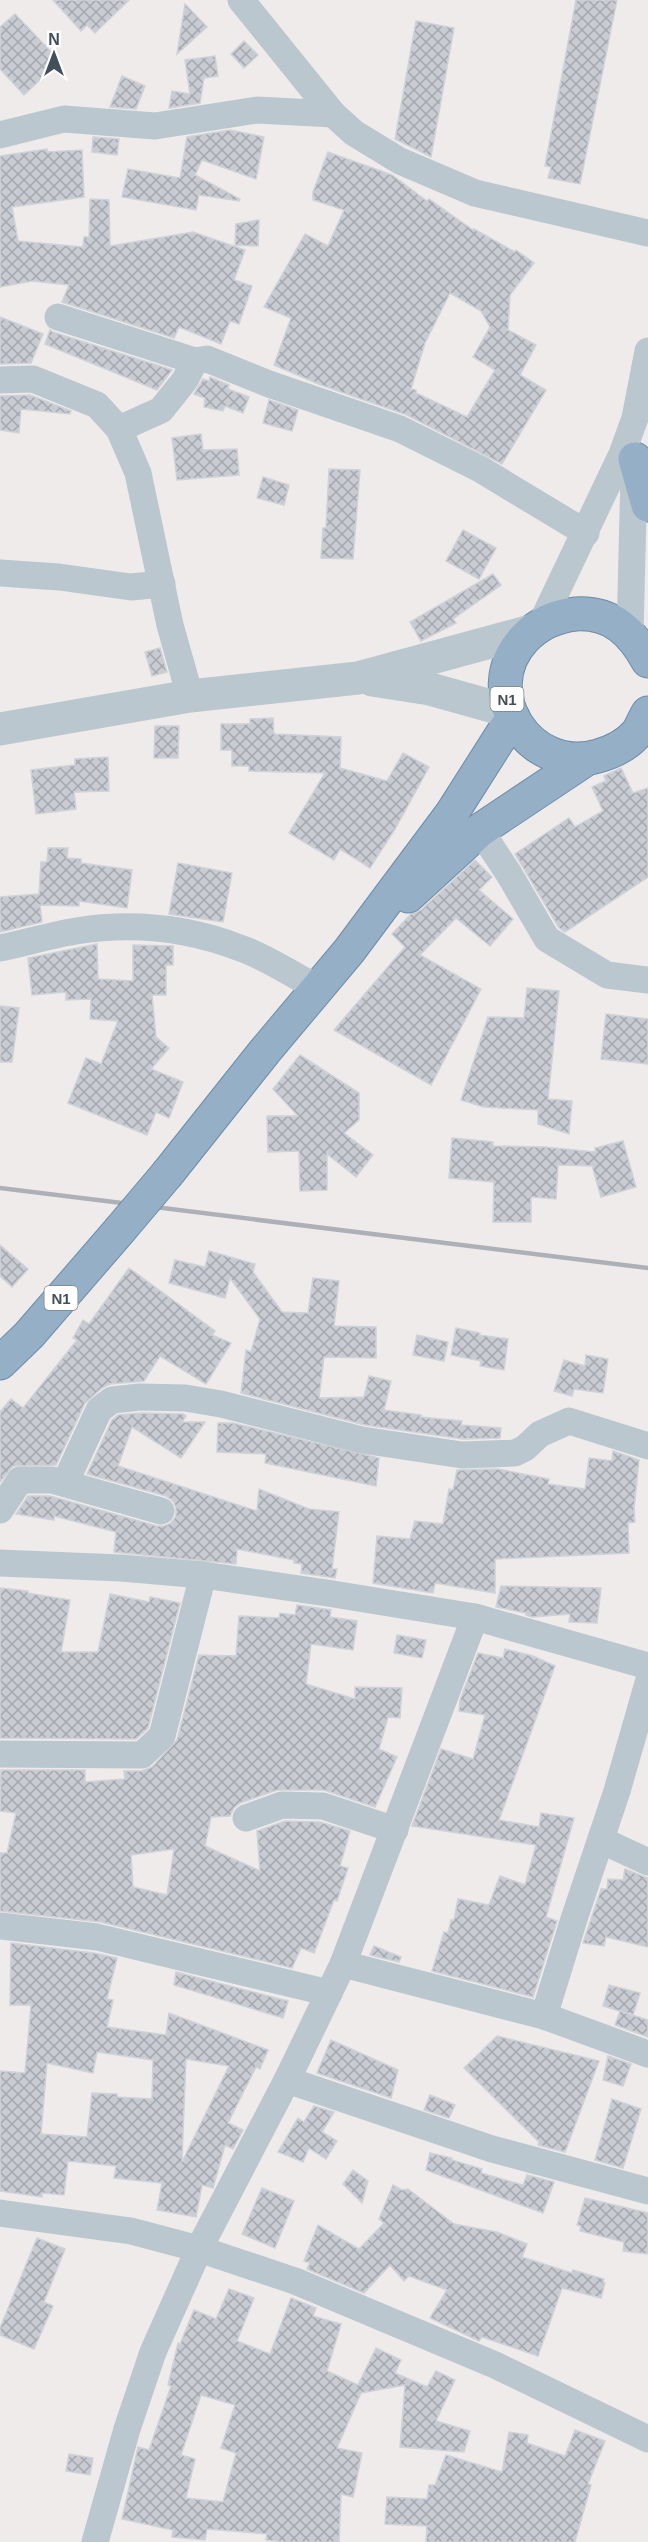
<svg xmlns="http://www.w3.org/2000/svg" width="648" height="2542" font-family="Arial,sans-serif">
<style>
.building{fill:url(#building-cross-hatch);stroke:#cfd2d8;stroke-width:1.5;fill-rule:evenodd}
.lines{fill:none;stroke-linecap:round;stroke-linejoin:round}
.trunk-casing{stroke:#6c8caa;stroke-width:35}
.minor{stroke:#bbc7cf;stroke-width:27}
.tertiary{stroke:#bbc7cf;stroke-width:33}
.trunk{stroke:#94afc6;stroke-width:33}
.rail{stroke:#adb1b7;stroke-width:4.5}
.trunk-bridge-casing{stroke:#6c8caa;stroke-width:35;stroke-linecap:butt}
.trunk-bridge{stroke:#94afc6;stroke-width:33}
.labels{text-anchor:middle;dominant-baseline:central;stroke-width:4.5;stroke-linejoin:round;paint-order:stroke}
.shield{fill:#fff;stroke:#7b848c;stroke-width:1.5}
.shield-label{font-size:15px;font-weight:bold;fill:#43505a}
</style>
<defs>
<pattern id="building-cross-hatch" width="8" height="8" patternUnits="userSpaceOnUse" patternTransform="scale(1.5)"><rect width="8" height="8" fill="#c8cbd1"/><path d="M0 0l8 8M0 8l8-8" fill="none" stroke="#a4a7ad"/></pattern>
</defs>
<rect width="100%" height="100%" fill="#efebeb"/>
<g class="building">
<path d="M53,0H129L95,33L87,25L81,31Z"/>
<path d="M576,0H617L580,184L548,178L551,167L545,166Z"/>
<path d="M185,4L207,27L177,54Z"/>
<path d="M15,14L60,61L24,95L0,69V27Z"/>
<path d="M416,21L454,28L431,157L395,139Z"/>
<path d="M244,41L258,55L244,68L231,54Z"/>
<path d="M215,56L218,76L204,78L200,103L169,108L172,91L190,94L185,60Z"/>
<path d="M122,76L145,86L136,109L110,107Z"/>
<path d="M230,130L264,137L256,179L202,160L195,175L240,199L239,201L199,195L196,210L122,197L128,169L180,178L187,137Z"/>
<path d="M93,137L119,139L117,155L92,152Z"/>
<path d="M47,149L48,152L82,150L84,197L12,207L18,241L83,247L84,237H89L90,199L109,200L110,246L193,232L245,250L234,280L252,286L239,324L230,321L221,344L179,327L174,338L62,302L69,285L32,281L0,287V156Z"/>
<path d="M328,152L392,175L427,201L429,199L473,230L474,229L515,252L516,250L534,263L510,295L508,330L536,345L520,375L546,390L502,464L407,415L321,385L274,365L291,318L264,307L305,234L328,246L344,210L313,200V192ZM450,293L481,311L490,327L473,357L495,370L467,417L416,393V390L411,389L425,343Z"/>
<path d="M259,220L258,246L235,245L236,224Z"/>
<path d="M0,317L43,334L31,363L0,364Z"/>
<path d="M50,330L53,332L172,370L157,390L45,344Z"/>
<path d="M210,377L229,385L228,389L249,397L243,413L225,406L223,411L204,407L205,398L194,394L203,379L209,381Z"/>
<path d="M30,395L71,411L70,414L21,409L19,433L0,430V396Z"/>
<path d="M269,400L298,410L292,431L263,423Z"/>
<path d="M201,434L203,450L237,449L239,475L177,480L172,438Z"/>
<path d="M329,469L360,470L353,559L321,558L323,528H326Z"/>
<path d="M263,477L289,485L284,505L257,498Z"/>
<path d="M463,530L496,548L479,579L446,561Z"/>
<path d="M493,574L501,585L453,619L456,623L421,641L410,622Z"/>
<path d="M160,648L167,672L152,676L145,652Z"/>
<path d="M273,718L274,734L341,737L340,768L387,781L403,753L429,767L395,829L370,868L340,849L334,860L289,833L325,773L249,771V766H232V750H221V724H250V719Z"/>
<path d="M155,726H179L178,758H154Z"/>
<path d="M108,757L109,791L74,792L76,809L36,814L31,770L75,765V759Z"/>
<path d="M621,768L633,793L648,788V877L565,932L559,928L515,854L569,818L575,827L603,811L592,787L606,781L604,776Z"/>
<path d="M48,848H68L67,858L81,859V863L132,870L127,908L79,901V906L40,905L42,922L0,932V897L39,894L41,862H47Z"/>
<path d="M475,860L492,877L479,890L513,919L490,946L456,918L420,955L481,989L431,1085L334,1030L405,947L392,934L411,914L421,910Z"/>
<path d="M178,863L232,873L223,922L169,914Z"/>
<path d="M97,944L98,979L133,981V945L173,946V965H166V995H152L156,1037L169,1048L151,1069L183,1082L169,1118L156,1112L147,1135L68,1103L86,1058L101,1064L118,1021L90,1019L91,999L66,1000V992L32,995L28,958Z"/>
<path d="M527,988L559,991L548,1099L572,1101L569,1134L538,1124V1110L484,1107L461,1100L488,1017L524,1018Z"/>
<path d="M0,1006L19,1008L12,1062H0Z"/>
<path d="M606,1014L648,1019V1064L601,1059Z"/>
<path d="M300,1055L359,1093V1120L344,1133L373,1155L356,1177L327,1154V1190L300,1191L299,1151L268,1152L267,1116H298L273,1089Z"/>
<path d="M452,1138L493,1142V1146L545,1147L595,1152V1148L623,1141L636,1187L601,1197L592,1166L558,1165L556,1199L531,1197V1222H493L494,1182L449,1178Z"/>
<path d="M0,1245L28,1269L12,1287L0,1276Z"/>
<path d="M209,1251L255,1264L253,1272L282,1312L308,1313L313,1278L339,1281L334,1326L376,1327V1358L324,1357L319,1398L364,1397L369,1376L391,1381L384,1410L421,1415L420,1417L462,1421L461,1425L501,1428L500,1438L463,1439L365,1425L241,1393L246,1350L251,1352L260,1319L230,1278L225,1298L169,1283L175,1260L205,1267Z"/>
<path d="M129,1268L215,1331L212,1335L231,1343L206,1384L160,1356L144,1381L110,1384L102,1388L85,1403L56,1465L13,1466L0,1482V1412L11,1399L23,1408L77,1340L73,1338L83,1320L89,1324Z"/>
<path d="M456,1328L480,1333L479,1335L508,1339L504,1370L480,1366L481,1361L451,1355Z"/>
<path d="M417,1335L448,1342L444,1361L413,1355Z"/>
<path d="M586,1355L608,1359L603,1393L574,1389L572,1396L554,1391L564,1360L585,1366Z"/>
<path d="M141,1413L183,1414L186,1416L182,1422H205L181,1458L132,1427L118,1466L257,1511L259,1489L309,1509L339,1512L332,1569H337L335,1578L301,1573L302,1564L294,1563V1560L237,1549L236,1564L114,1552L116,1532L54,1516V1520L16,1514L28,1496H50L157,1526H164L171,1523L176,1516V1508L173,1501L166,1496L87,1474L112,1420L118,1415Z"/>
<path d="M218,1423H233L379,1458L376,1486L265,1463L266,1454L217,1452Z"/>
<path d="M613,1451L639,1460L634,1509L635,1522L628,1523L629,1553L495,1559V1593L435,1583L433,1593L373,1583L377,1536L410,1539L415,1521L443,1524L449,1489L453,1490L457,1470L498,1469L549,1479L548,1484L585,1489L589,1458L612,1461Z"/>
<path d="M501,1586L601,1588L597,1623L569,1622L570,1614L532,1617L526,1615V1613L496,1607Z"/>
<path d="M0,1588L28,1591V1593L70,1600L61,1652H98L110,1594L149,1602L150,1597L180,1603L148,1728L136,1739L0,1738Z"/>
<path d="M297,1605L331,1610L330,1617L357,1621L353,1650L311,1644L306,1684L355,1699V1687L402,1688L400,1718L388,1717L379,1749L397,1757L375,1807L324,1790H277L240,1803L234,1808L230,1816L211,1817L205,1846L260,1871L257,1831L285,1821L320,1822L350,1831L340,1866L348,1868L337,1901L334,1900L314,1953L301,1948L292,1968L101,1922L0,1911V1853H7L16,1813L0,1811L1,1770H85V1782L125,1779L124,1771H142L152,1767L177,1740L199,1655L236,1656L239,1616L279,1618L280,1613L295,1615ZM174,1849L167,1895L133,1887L131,1855Z"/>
<path d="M397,1635L426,1640L422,1658L394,1653Z"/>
<path d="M505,1649L533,1656L555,1666L499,1820L539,1827L541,1813L574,1818L546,1917L557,1921L533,1997L432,1971L444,1932L448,1933L451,1920H454L458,1899L489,1905L500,1876L525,1885L536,1845L412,1826L441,1749L473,1759L485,1715L459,1711L460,1700L478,1653L503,1658Z"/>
<path d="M625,1869L648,1878V1947L606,1937L604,1946L583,1943L601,1889H607L608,1879L623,1880Z"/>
<path d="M11,1943L94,1953L117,1958L107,1999L113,2000L107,2027L166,2035L169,2013L268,2050L260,2069L256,2067L228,2123L243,2130L233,2149L225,2145L213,2188L202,2185L196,2217L157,2210L162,2183L114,2178L116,2166L68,2161L64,2195L42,2193V2197L0,2191V2071L25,2073L31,2005H10ZM97,2052L153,2060L152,2099L117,2097V2094L92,2093L87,2137L41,2134L47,2063L93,2073ZM186,2059L229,2066L182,2162L183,2133Z"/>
<path d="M374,1946L401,1957L399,1962L370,1955Z"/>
<path d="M176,1972L288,2001L283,2018L174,1985Z"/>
<path d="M609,1985L640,1993L633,2015L603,2006Z"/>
<path d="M620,2011L648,2020V2037L615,2025Z"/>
<path d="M497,2036L599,2061L565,2152L538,2145L539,2142L464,2068Z"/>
<path d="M331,2040L398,2070L391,2098L317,2073Z"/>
<path d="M608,2056L631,2064L623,2086L603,2080Z"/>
<path d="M430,2095L455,2105L449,2118L424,2110Z"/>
<path d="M612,2099L641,2109L623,2168L595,2160Z"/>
<path d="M314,2106L334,2112L322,2132L337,2141L326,2159L309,2148L303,2162L278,2152L298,2118L304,2122Z"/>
<path d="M430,2153L452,2158V2160L482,2169L481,2173L523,2185L527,2175L554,2182L543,2213L426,2170Z"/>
<path d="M353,2170L368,2181L362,2203L343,2184Z"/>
<path d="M393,2185L402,2190L408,2189L454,2224L497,2232L527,2244L522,2257L572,2273L573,2270L604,2279L603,2283H605L601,2298L562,2288L538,2356L482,2337L479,2341L430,2318L447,2290L409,2276L404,2281L390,2265L364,2293L307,2269L310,2263L304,2261L318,2225L359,2249L384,2223L379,2219Z"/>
<path d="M262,2188L294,2201L275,2248L242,2234Z"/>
<path d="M585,2198L648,2213V2254L623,2251L624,2242L580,2231L581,2226L577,2225Z"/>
<path d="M37,2238L65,2249L44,2302L53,2306L34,2349L0,2335V2328Z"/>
<path d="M229,2289L254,2298L237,2341L270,2354L291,2298L316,2308L313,2316L341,2324L327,2371L358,2385L376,2348L401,2360L395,2373L427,2387L436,2371L455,2380L436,2421L470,2431L464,2452L400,2447L405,2385L361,2393L337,2448L362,2453L353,2497L341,2494L339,2542H284L266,2540L267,2534L207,2529L205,2540L172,2537L173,2530L122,2519L138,2447L149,2450L171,2386L168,2385L178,2343L180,2344L194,2310L216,2319ZM201,2395L235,2405L221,2448L236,2453L223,2502L186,2498L195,2459L181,2455Z"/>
<path d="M575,2430L605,2441L588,2484L591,2485L575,2542H426L427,2526L385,2524L387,2497L427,2499L429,2485H435L446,2455L502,2472L509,2432L528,2435L527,2443L565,2456Z"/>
<path d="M69,2454L93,2458L90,2475L66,2471Z"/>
</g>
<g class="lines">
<g class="trunk-casing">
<g id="trunk">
<path d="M635,459L648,505"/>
<path d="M648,661C632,632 612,612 576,614C556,616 538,624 524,639C475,692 530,776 598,756C612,752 627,745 637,733C641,728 644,719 648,713"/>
<path d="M408,896L480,830L585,760"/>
<path d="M168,1173L265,1051L349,951L452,813L513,717"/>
<path d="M0,1363L29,1335L119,1231"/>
</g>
</g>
<g class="minor">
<path d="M241,0L333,114L354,133L400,161L475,193L648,233"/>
<path d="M0,135L64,119L155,126L257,110L333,114"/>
<path d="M58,317L195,361"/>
<path d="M0,380L33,379L97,405L119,429L138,473L170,625L190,696"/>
<path d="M119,429L161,410L185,380L195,361L207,359L269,384L400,429L480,469L586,533"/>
<path d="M0,573L59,577L131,587L162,584"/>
<path d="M540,626L622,454L635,418L648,351"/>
<path d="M630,635L634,473"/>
<path d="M480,830L509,874L547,939L607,975L648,980"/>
<path d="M0,948C25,943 51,935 76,931C132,922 188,928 240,948C267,957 292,975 318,988"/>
<path d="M65,1483L99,1410L112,1400L140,1397L185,1398L221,1404L362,1440L462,1455L515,1453L525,1448L540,1434L569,1421L648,1446"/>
<path d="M0,1510L20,1480H52L161,1511"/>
<path d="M0,1563L121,1568L203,1575L327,1593L475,1617L648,1666"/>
<path d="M0,1754L142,1755L162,1736L203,1575"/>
<path d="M246,1818L282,1805L323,1806L395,1830"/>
<path d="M601,1840L648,1862"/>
<path d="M0,1926L97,1937L329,1993"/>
<path d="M343,1964L544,2016L648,2054"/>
<path d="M544,2016L574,1919L617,1791L648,1683"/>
<path d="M287,2080L492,2149L648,2191"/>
<path d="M0,2213L131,2231L199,2249L295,2281L495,2365L648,2439"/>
<path d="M95,2542L127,2429L153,2352L199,2249L287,2080L343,1964L475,1617"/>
</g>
<g class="tertiary">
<path d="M372,680L430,689L509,711"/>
<path d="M0,729L190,696L358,678L531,631"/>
</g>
<use href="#trunk" class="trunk"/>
<path class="rail" d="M0,1188L648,1268"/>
<g class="trunk-bridge-casing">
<path id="trunk-bridge" d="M119,1231L168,1173"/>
</g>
<use href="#trunk-bridge" class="trunk-bridge"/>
</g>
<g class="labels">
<g class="shield">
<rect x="490.5" y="687" width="33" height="24" rx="4.5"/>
<rect x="44.5" y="1286" width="33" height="24" rx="4.5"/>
</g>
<g class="shield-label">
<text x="507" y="699">N1</text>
<text x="61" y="1298">N1</text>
</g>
</g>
<g transform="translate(54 54)" stroke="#ffffff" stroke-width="4.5" paint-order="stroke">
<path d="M0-4.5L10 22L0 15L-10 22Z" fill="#43505a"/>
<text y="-9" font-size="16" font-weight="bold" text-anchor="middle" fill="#43505a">N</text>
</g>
</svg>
